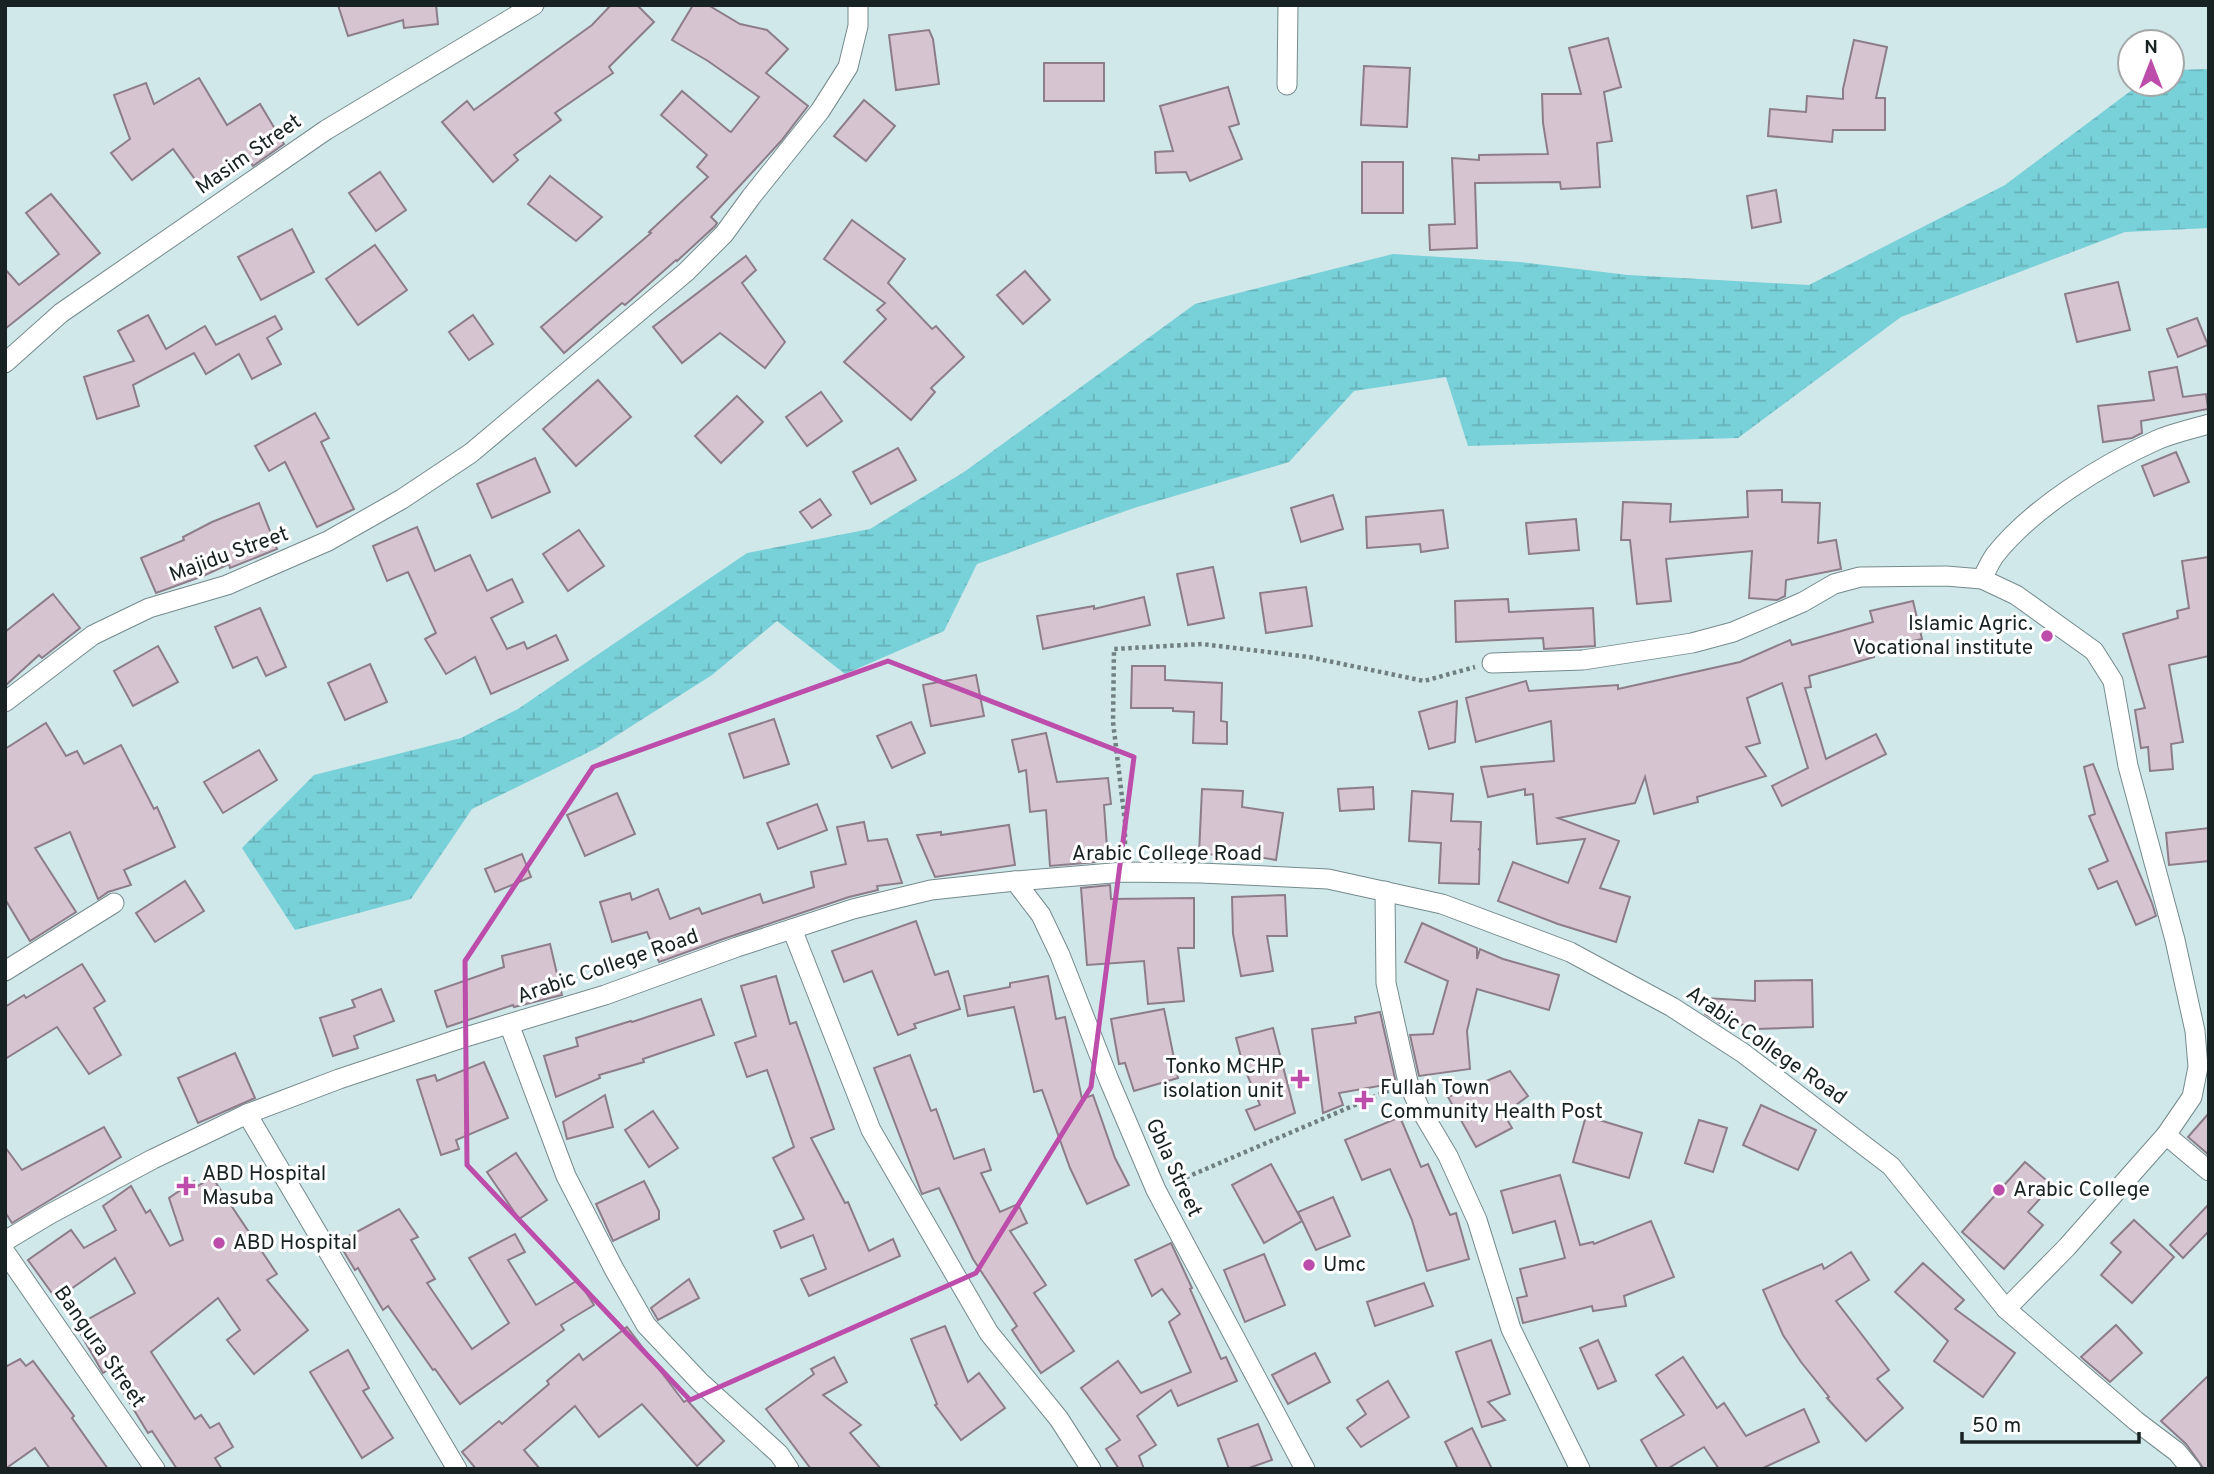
<svg xmlns="http://www.w3.org/2000/svg" width="2214" height="1474" font-family="Overpass,sans-serif">
<style>
.wetland{fill:url(#wetland-marsh)}
.building{fill:#d6c5d1;stroke:#8d7d89;stroke-width:2}
.lines{fill:none;stroke-linecap:round;stroke-linejoin:round}
.minor-casing{stroke:#758a8c;stroke-width:21}
.path{stroke:#708081;stroke-width:4.5;stroke-dasharray:3.5 3.5;stroke-linecap:butt}
.minor{stroke:#fff;stroke-width:19}
.marked{fill:none;stroke:#bd4daa;stroke-width:5;stroke-linejoin:round}
.poi-dot{fill:#bd4daa;stroke:#fff;stroke-width:2.5}
.labels{text-anchor:middle;dominant-baseline:central;stroke-width:6;stroke-linejoin:round;paint-order:stroke}
.street-label{font-size:21px;fill:#192223;stroke:#fff}
.poi-label{font-size:21px;fill:#192223;stroke:#fff;text-anchor:start}
</style>
<defs>
<pattern id="wetland-marsh" width="20" height="14" patternUnits="userSpaceOnUse" patternTransform="scale(1.75)"><rect width="20" height="14" fill="#78d0d8"/><path d="M1 5h8M5 5V1M11 12h8M15 12V8" fill="none" stroke="#67b2b9"/></pattern>
</defs>
<rect width="100%" height="100%" fill="#d0e8ea"/>
<path class="wetland" d="M2209,69V228L2125,232L1901,317L1738,438L1468,446L1446,377L1354,391L1289,462L1134,508L977,564L944,631L845,674L777,621L712,675L597,748L472,809L411,899L295,930L242,848L314,775L461,738L518,709L747,553L870,529L964,472L1195,304L1393,254L1520,262L1628,275L1809,285L2005,185L2140,84H2172V70Z"/>
<g class="building">
<path d="M338,5H436L438,24L404,28L403,20L348,36Z"/>
<path d="M611,5H637L654,22L609,67L613,73L555,113L561,120L514,155L518,160L493,182L442,122L467,101L474,110L592,25Z"/>
<path d="M693,5H708L740,24L767,30L788,49L766,73L808,106L781,141L711,217L717,223L715,226L677,261L676,260L625,305L622,303L564,353L541,327L651,233L649,232L708,177L697,167L707,155L661,115L682,91L729,131L731,132L759,97L708,61L672,40Z"/>
<path d="M929,30L933,39L939,84L896,90L889,35Z"/>
<path d="M1608,38L1621,87L1604,92L1612,141L1597,143L1600,187L1561,189L1560,182L1475,183L1477,248L1430,250L1429,225L1455,224L1452,158L1479,160V155L1548,154L1543,123L1542,94H1581L1569,48Z"/>
<path d="M1854,40L1887,47L1876,98H1885V130H1833L1832,142L1768,136L1770,109L1806,112L1807,96L1843,99V89Z"/>
<rect x="1044" y="63" width="60" height="38"/>
<path d="M1364,66L1410,68L1407,127L1361,125Z"/>
<path d="M199,78L227,125L260,104L284,144L253,166L250,161L205,193L173,149L132,180L111,153L130,139L114,95L146,83L154,104Z"/>
<path d="M1228,87L1239,124L1229,127L1242,159L1190,181L1186,172L1156,173L1155,152L1173,151L1160,106Z"/>
<path d="M864,100L895,126L866,161L834,136Z"/>
<rect x="1362" y="162" width="41" height="51"/>
<path d="M380,172L406,210L376,231L349,193Z"/>
<path d="M550,176L602,217L576,241L528,204Z"/>
<path d="M1776,190L1781,222L1752,228L1747,196Z"/>
<path d="M51,194L100,253L5,329V269L19,285L59,254L26,213Z"/>
<path d="M852,220L905,259L888,283L932,329L936,326L964,357L931,388L935,392L911,420L844,362L886,319L877,310L885,303L824,259Z"/>
<path d="M292,229L314,272L261,300L238,257Z"/>
<path d="M375,245L407,290L358,325L326,279Z"/>
<path d="M746,256L756,270L742,283L785,342L765,368L720,333L682,363L653,327Z"/>
<path d="M1025,271L1050,300L1023,324L997,295Z"/>
<path d="M2118,282L2130,330L2077,342L2065,294Z"/>
<path d="M148,315L166,349L205,326L216,345L275,316L282,329L267,338L281,364L252,379L239,354L206,374L194,353L133,385L139,406L97,419L84,377L134,361L118,331Z"/>
<path d="M473,315L493,344L469,360L449,332Z"/>
<path d="M2197,318L2208,345L2178,357L2167,329Z"/>
<path d="M2177,367L2183,397L2206,394L2208,409L2141,421L2142,433L2132,438L2103,442L2098,406L2154,400L2149,372Z"/>
<path d="M598,380L631,417L576,466L543,429Z"/>
<path d="M821,392L842,421L807,446L786,417Z"/>
<path d="M737,396L763,422L721,463L695,436Z"/>
<path d="M315,413L329,438L321,442L354,509L317,527L285,462L269,471L255,446Z"/>
<path d="M898,448L916,480L871,504L853,472Z"/>
<path d="M2176,452L2189,482L2154,496L2142,466Z"/>
<path d="M535,458L550,492L492,518L477,484Z"/>
<path d="M1782,490V502L1820,503L1818,543L1836,540L1841,569L1786,580L1785,596L1777,600L1749,598L1752,551L1666,559L1671,601L1637,604L1630,540H1621L1623,502L1671,504L1670,522L1748,517L1747,491Z"/>
<path d="M1333,495L1343,529L1301,542L1291,508Z"/>
<path d="M820,499L831,515L812,528L800,512Z"/>
<path d="M259,503L277,549L230,568L229,564L203,576L156,593L141,558L184,540L183,537L212,522Z"/>
<path d="M1443,510L1448,548L1421,552L1420,544L1367,548L1366,517Z"/>
<path d="M1576,519L1579,550L1529,554L1526,523Z"/>
<path d="M417,527L435,571L470,555L487,591L512,579L523,602L491,618L507,649L524,642L527,649L556,635L568,660L491,694L475,657L446,674L425,639L436,633L408,572L387,581L373,546Z"/>
<path d="M579,530L604,566L568,591L543,554Z"/>
<path d="M2209,557V656L2169,665L2183,742L2171,744L2173,769L2150,771L2148,747L2141,748L2135,710L2145,708L2123,634L2178,618L2177,611L2189,608L2182,561Z"/>
<path d="M1213,567L1224,618L1188,625L1177,574Z"/>
<path d="M1306,587L1312,626L1266,633L1260,593Z"/>
<path d="M53,594L80,628L42,658L39,655L5,686V632Z"/>
<path d="M1144,597L1150,625L1043,649L1037,616L1094,606V609Z"/>
<path d="M1508,599L1509,612L1593,608L1595,646L1544,649L1543,638L1456,642L1455,601Z"/>
<path d="M1913,601L1922,639L1872,650L1874,657L1809,676L1811,687L1805,688L1826,759L1876,734L1886,754L1782,806L1772,786L1808,768L1782,683L1747,698L1760,743L1746,747L1766,776L1697,797L1698,802L1654,814L1645,777L1635,803L1558,818L1619,841L1600,888L1630,897L1616,942L1558,924L1498,901L1513,862L1568,883L1585,839L1537,844L1533,794L1525,795V789L1488,797L1481,767L1554,761L1551,721L1476,742L1466,698L1526,681L1529,691L1618,685V689L1740,662L1790,640L1792,645L1873,622L1870,611Z"/>
<path d="M260,608L286,667L266,676L257,657L233,668L215,627Z"/>
<path d="M158,646L178,682L133,706L114,671Z"/>
<path d="M370,664L387,702L345,720L328,683Z"/>
<path d="M1132,666H1165V680L1222,683L1221,721L1227,722V744L1193,743L1194,712L1173,711V708H1131Z"/>
<path d="M976,675L984,716L931,726L923,685Z"/>
<path d="M1457,701L1455,742L1429,749L1419,712Z"/>
<path d="M774,719L789,764L744,778L729,734Z"/>
<path d="M911,722L925,753L892,768L877,736Z"/>
<path d="M46,723L66,756L77,751L84,764L121,745L154,809L157,807L175,847L124,870L131,885L108,892L98,899L70,832L35,848L76,912L30,941L5,899V749Z"/>
<path d="M1046,733L1057,782L1108,778L1111,804L1104,805L1108,861L1050,866L1046,810L1030,812L1026,770L1019,772L1012,740Z"/>
<path d="M259,750L277,780L223,813L204,782Z"/>
<path d="M2093,764L2152,903L2156,916L2136,925L2117,881L2098,889L2089,869L2108,861L2089,816L2095,814L2084,767Z"/>
<path d="M1373,787L1374,809L1340,811L1338,789Z"/>
<path d="M1202,789L1243,791L1242,807L1283,813L1276,860L1252,856L1199,854Z"/>
<path d="M1412,791L1453,794L1451,821L1481,822L1480,849H1478L1480,850L1479,884L1439,883L1441,843L1409,841Z"/>
<path d="M617,793L635,834L585,856L567,815Z"/>
<path d="M817,804L827,830L778,849L767,823Z"/>
<path d="M864,822L868,841L887,839L902,883L877,886L878,890L849,897L723,939L659,962L647,932L612,942L600,902L630,893L632,900L658,889L670,919L699,908L702,914L760,894L763,903L814,887L811,872L846,864L837,827Z"/>
<path d="M1009,825L1015,865L935,877L917,835L941,832V835Z"/>
<path d="M2209,828V861L2169,865L2166,833Z"/>
<path d="M522,854L531,877L495,892L485,869Z"/>
<path d="M185,881L204,911L155,942L136,913Z"/>
<path d="M1110,885L1111,899L1194,898V948H1178L1184,1001L1148,1004L1144,961L1087,965L1081,888Z"/>
<path d="M1285,895L1287,936H1267L1273,971L1241,976L1233,934L1232,897Z"/>
<path d="M916,921L935,975L948,971L960,1009L914,1024L916,1028L898,1035L872,971L844,982L832,951Z"/>
<path d="M1422,923L1477,948V959L1480,949L1503,959L1559,975L1549,1010L1477,989L1467,1031L1470,1069L1419,1076L1410,1035L1433,1034L1448,981L1405,962Z"/>
<path d="M550,944L562,995L514,1007L513,1005L447,1027L435,991L504,967L502,956Z"/>
<path d="M82,964L105,1001L94,1008L121,1055L89,1074L57,1027L5,1059V1007L24,995L26,998Z"/>
<path d="M776,976L790,1024L796,1022L834,1129L811,1138L845,1203L848,1202L869,1251L893,1239L900,1256L809,1296L801,1279L826,1269L813,1235L781,1248L774,1231L804,1219L773,1158L794,1147L767,1070L747,1077L735,1043L756,1036L741,986Z"/>
<path d="M1048,976L1056,1019L1065,1017L1082,1099L1093,1095L1115,1158L1129,1185L1087,1204L1070,1168L1042,1090L1034,1092L1014,1007L968,1016L964,996L1010,987V983Z"/>
<path d="M1812,980L1813,1027L1756,1029V1026L1720,1023L1705,1014L1706,998L1755,1001V981Z"/>
<path d="M381,989L394,1021L354,1036L358,1048L333,1056L320,1018L355,1007L352,1000Z"/>
<path d="M701,999L714,1035L643,1059L644,1062L599,1075L600,1078L556,1097L544,1056L578,1046L576,1038L631,1021L632,1022Z"/>
<path d="M1164,1009L1178,1078L1134,1091L1125,1063L1119,1064L1111,1019Z"/>
<path d="M1380,1012L1396,1083L1339,1093L1343,1105L1323,1113L1312,1029L1356,1023L1355,1017Z"/>
<path d="M1273,1028L1295,1113L1255,1130L1246,1110L1260,1105L1243,1065L1236,1038Z"/>
<path d="M235,1053L255,1098L198,1123L178,1078Z"/>
<path d="M910,1055L931,1111L936,1109L954,1159L984,1149L991,1170L981,1173L1000,1212L1018,1204L1027,1223L1010,1231L1046,1285L1034,1293L1074,1351L1041,1373L1012,1330L1017,1326L973,1259L939,1188L922,1194L920,1189L874,1068Z"/>
<path d="M484,1062L508,1118L456,1140L459,1149L441,1155L417,1080L435,1075L437,1081Z"/>
<path d="M1510,1071L1528,1096L1504,1114L1512,1128L1476,1147L1448,1097Z"/>
<path d="M605,1095L613,1127L567,1139L563,1122Z"/>
<path d="M1761,1105L1816,1130L1798,1170L1743,1145Z"/>
<path d="M653,1111L678,1148L649,1167L625,1130Z"/>
<path d="M2209,1113V1155L2188,1137Z"/>
<path d="M1586,1116L1642,1133L1629,1178L1573,1162Z"/>
<path d="M1400,1117L1421,1167L1428,1164L1450,1215L1456,1213L1469,1259L1427,1271L1412,1220L1390,1169L1362,1180L1345,1140Z"/>
<path d="M1699,1120L1727,1128L1713,1172L1685,1163Z"/>
<path d="M104,1127L121,1157L12,1223L5,1212V1147L22,1170Z"/>
<path d="M516,1153L547,1200L519,1219L487,1172Z"/>
<path d="M2025,1162L2052,1185L2028,1212L2043,1225L2004,1269L1962,1232Z"/>
<path d="M1271,1164L1302,1221L1264,1243L1232,1185Z"/>
<path d="M1560,1175L1580,1245L1593,1242L1594,1244L1651,1221L1674,1277L1624,1296L1626,1306L1593,1311L1592,1306L1523,1323L1517,1298L1527,1296L1520,1269L1565,1258L1555,1221L1513,1233L1501,1191Z"/>
<path d="M212,1177L277,1274L267,1280L308,1330L254,1374L227,1340L240,1330L218,1298L151,1352L195,1419L201,1415L210,1428L219,1423L233,1447L215,1458L222,1469H177L152,1431L148,1433L109,1369L103,1373L76,1326L135,1293L115,1258L61,1296H54L28,1260L71,1230L84,1248L116,1230L103,1206L131,1186L146,1213L150,1210L170,1246L183,1240L169,1198L194,1181L198,1186Z"/>
<path d="M644,1181L659,1211V1219L613,1241L596,1204Z"/>
<path d="M1333,1197L1350,1236L1316,1250L1298,1212Z"/>
<path d="M2209,1204V1231L2183,1258L2170,1245Z"/>
<path d="M399,1209L418,1237L411,1240L435,1279L427,1283L472,1349L509,1323L469,1258L515,1234L525,1252L508,1260L536,1305L578,1280L594,1305L561,1325L564,1330L460,1404L435,1369L433,1370L388,1306L383,1310L358,1268L355,1270L338,1242Z"/>
<path d="M2134,1220L2174,1257L2132,1303L2101,1275L2121,1252L2111,1243Z"/>
<path d="M1171,1243L1192,1288L1190,1289L1221,1359L1226,1357L1237,1381L1178,1406L1171,1390L1137,1416L1156,1445L1139,1456L1144,1469H1119L1106,1449L1120,1440L1081,1388L1118,1361L1141,1393L1191,1372L1169,1322L1180,1314L1162,1289L1152,1296L1135,1260Z"/>
<path d="M1851,1252L1869,1280L1836,1301L1889,1370L1877,1379L1903,1408L1866,1441L1827,1398L1829,1397L1801,1362L1783,1335L1763,1290L1822,1264L1824,1269Z"/>
<path d="M1264,1254L1285,1305L1245,1322L1224,1270Z"/>
<path d="M1923,1263L1964,1300L1955,1309L2015,1353L1983,1397L1934,1361L1948,1341L1895,1292Z"/>
<path d="M689,1279L699,1298L658,1320L651,1308Z"/>
<path d="M1424,1283L1433,1306L1375,1326L1367,1302Z"/>
<path d="M2116,1325L2142,1353L2110,1382L2081,1357Z"/>
<path d="M945,1326L968,1382L979,1373L1005,1408L961,1440L935,1405L937,1404L911,1339Z"/>
<path d="M627,1327L684,1402L687,1400L724,1441L697,1466L642,1404L599,1437L575,1406L524,1450L540,1469H476L462,1452L499,1421L502,1424L549,1384L547,1381L579,1354L583,1360Z"/>
<path d="M1491,1340L1510,1394L1488,1402L1505,1420L1482,1427L1456,1352Z"/>
<path d="M1598,1340L1616,1381L1598,1389L1580,1348Z"/>
<path d="M348,1350L369,1388L363,1391L393,1438L362,1458L310,1372Z"/>
<path d="M1315,1353L1330,1382L1288,1404L1272,1375Z"/>
<path d="M834,1357L847,1382L823,1395L861,1425L850,1433L881,1469H811L766,1409L814,1374L811,1369Z"/>
<path d="M1683,1357L1717,1408L1724,1403L1746,1436L1804,1409L1819,1442L1761,1469H1719L1704,1447L1667,1469H1658L1641,1440L1684,1415L1656,1375Z"/>
<path d="M20,1359L26,1366L33,1361L74,1416L72,1418L108,1469H50L35,1448L5,1469V1367Z"/>
<path d="M2209,1375V1469H2204L2186,1444L2161,1421Z"/>
<path d="M1388,1381L1409,1417L1361,1447L1347,1428L1366,1414L1357,1400Z"/>
<path d="M1258,1424L1272,1460L1246,1469H1229L1218,1439Z"/>
<path d="M1472,1428L1492,1469H1458L1445,1442Z"/>
</g>
<g class="lines">
<g class="minor-casing">
<g id="minor">
<path d="M1287,85L1288,5"/>
<path d="M5,363L61,313L326,130L534,5"/>
<path d="M1982,579C1986,571 1990,562 1995,555C2032,508 2103,464 2157,440C2173,433 2192,429 2209,424"/>
<path d="M1492,663L1583,660L1692,643L1733,632L1803,602L1834,584L1860,577L1946,576L1982,579L2016,595L2094,651L2113,681L2128,766L2175,940L2195,1031L2198,1067L2192,1097L2166,1135L2067,1247L2006,1309"/>
<path d="M5,702L93,635L149,608L227,585L328,541L402,499L471,453L686,272L724,234L751,197L820,111L848,67L858,26V5"/>
<path d="M1015,881L1041,915L1060,955L1109,1080L1156,1190L1305,1469"/>
<path d="M1385,891L1386,983L1408,1082L1419,1107L1448,1156L1477,1220L1511,1329L1580,1469"/>
<path d="M792,929L871,1130L989,1333L1059,1419L1091,1469"/>
<path d="M5,971L114,903"/>
<path d="M509,1024L566,1176L614,1269L646,1325L700,1382L779,1454L789,1469"/>
<path d="M247,1114L457,1469"/>
<path d="M2166,1135L2209,1171"/>
<path d="M5,1241L50,1214L153,1159L247,1114L339,1079L459,1039L605,995L737,947L853,909L931,890L1015,881L1124,872L1201,873L1328,879L1442,904L1570,952L1672,1007L1743,1053L1891,1166L2006,1309L2136,1421L2177,1452L2191,1469"/>
<path d="M5,1252L155,1469"/>
</g>
</g>
<g class="path">
<path d="M1125,851V822L1113,722L1114,649L1202,644L1309,657L1424,681L1475,667"/>
<path d="M1173,1183L1390,1090"/>
</g>
<use href="#minor" class="minor"/>
</g>
<path class="marked" d="M888,661L1134,757L1091,1087L976,1273L690,1400L467,1165L465,961L593,767Z"/>
<g class="poi-dot">
<circle cx="2047" cy="636" r="7"/>
<path d="M1296.5 1068.5h7v7h7v7h-7v7h-7v-7h-7v-7h7z"/>
<path d="M1360.5 1089.5h7v7h7v7h-7v7h-7v-7h-7v-7h7z"/>
<path d="M182.5 1175.5h7v7h7v7h-7v7h-7v-7h-7v-7h7z"/>
<circle cx="1999" cy="1190" r="7"/>
<circle cx="219" cy="1243" r="7"/>
<circle cx="1309" cy="1265" r="7"/>
</g>
<g class="labels">
<g class="street-label">
<text transform="translate(249 155) rotate(-35)">Masim Street</text>
<text transform="translate(229 555) rotate(-20)">Majidu Street</text>
<text x="1167" y="854">Arabic College Road</text>
<text transform="translate(608 967) rotate(-19)">Arabic College Road</text>
<text transform="translate(1766 1046) rotate(35)">Arabic College Road</text>
<text transform="translate(1173 1168) rotate(65)">Gbla Street</text>
<text transform="translate(99 1347) rotate(55)">Bangura Street</text>
</g>
<g class="poi-label">
<text x="2033" y="624" text-anchor="end">Islamic Agric.<tspan x="2033" dy="24">Vocational institute</tspan></text>
<text x="1284" y="1067" text-anchor="end">Tonko MCHP<tspan x="1284" dy="24">isolation unit</tspan></text>
<text x="1380" y="1088">Fullah Town<tspan x="1380" dy="24">Community Health Post</tspan></text>
<text x="202" y="1174">ABD Hospital<tspan x="202" dy="24">Masuba</tspan></text>
<text x="2013" y="1190">Arabic College</text>
<text x="233" y="1243">ABD Hospital</text>
<text x="1323" y="1265">Umc</text>
</g>
</g>
<rect width="2214" height="1474" fill="none" stroke="#192223" stroke-width="14"/>
<g transform="translate(2151 63)"><circle r="33" fill="#ffffff" stroke="#a3a7a7" stroke-width="2"/>
<path d="M0-5L12 26L0 18L-12 26Z" fill="#bd4daa"/>
<text y="-10" font-size="19" font-weight="bold" text-anchor="middle" fill="#192223">N</text>
</g>
<path d="M1962 1432v10h177v-10" fill="none" stroke="#192223" stroke-width="3.5"/>
<text x="1972" y="1432" font-size="21" fill="#192223" stroke="#ffffff" stroke-width="5" paint-order="stroke">50 m</text>
</svg>
